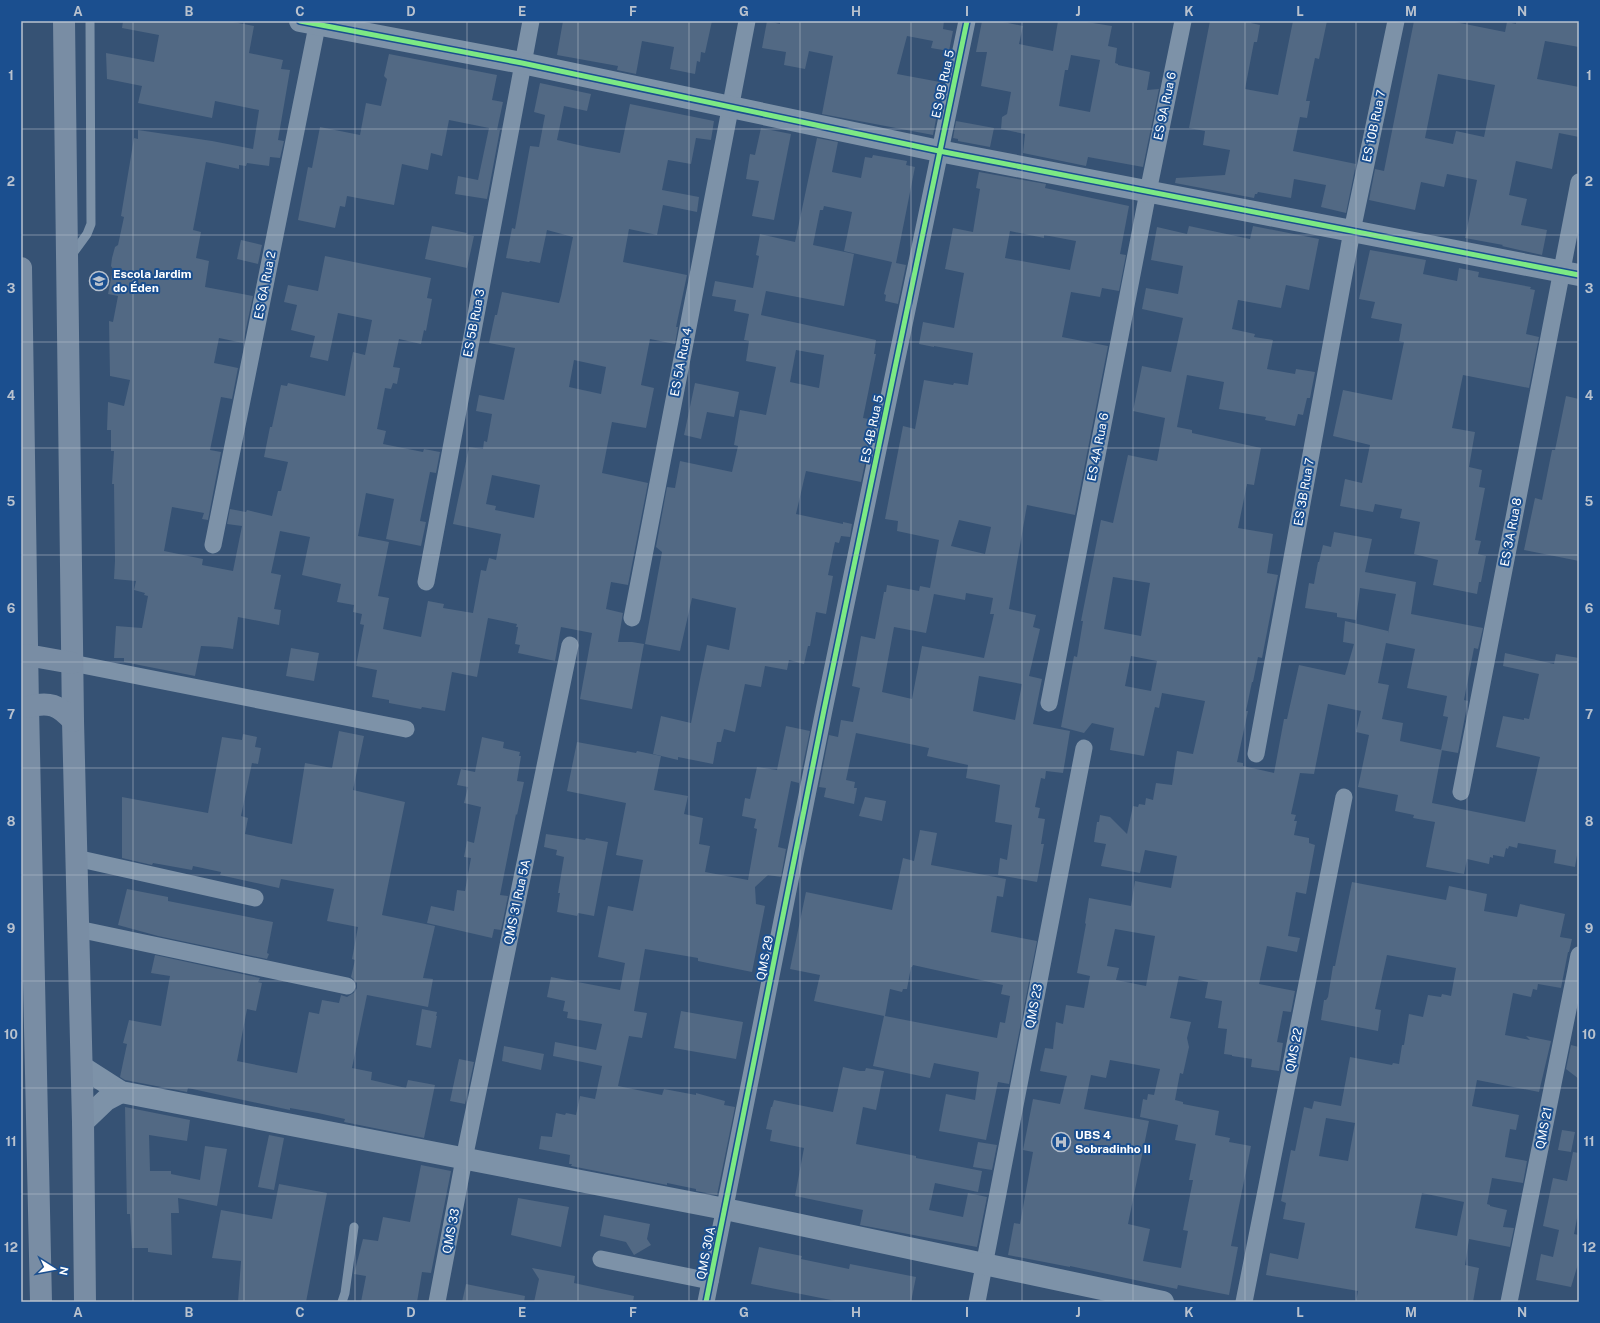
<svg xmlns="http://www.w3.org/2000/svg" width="1600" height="1323" font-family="'Public Sans',sans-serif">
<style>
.building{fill:#526984;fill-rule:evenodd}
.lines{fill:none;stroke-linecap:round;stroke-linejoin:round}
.service{stroke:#7d92a8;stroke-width:9}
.minor{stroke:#7d92a8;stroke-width:17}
.tertiary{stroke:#7d92a8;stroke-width:22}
.secondary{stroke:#798da4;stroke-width:22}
.cycleway-casing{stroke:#1b4f8f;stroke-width:8}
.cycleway{stroke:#7ce984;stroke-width:5}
.grid{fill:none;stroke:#b9c2ce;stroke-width:1;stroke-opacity:0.55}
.labels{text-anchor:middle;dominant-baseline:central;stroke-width:4;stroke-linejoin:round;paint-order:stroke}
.street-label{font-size:12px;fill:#fff;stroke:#1b4f8f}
.poi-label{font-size:12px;font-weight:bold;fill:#fff;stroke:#1b4f8f;text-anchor:start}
.neatline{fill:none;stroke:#b9c2ce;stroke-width:1.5}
.grid-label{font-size:13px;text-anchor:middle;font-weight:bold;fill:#b9c2ce}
</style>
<rect width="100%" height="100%" fill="#365274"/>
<g class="building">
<path d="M123,21H228L254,26L249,53L283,60L281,69L290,70L278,140L284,141L280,158L270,157L269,166L247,163L246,166L239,165V169L206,162L193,230L201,232L196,258L209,261L205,287L253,296L243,343L219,338L214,363L238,368L232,399L221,397L210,450L221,452L208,520L202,519L204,513L172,507L164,551L203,559L202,565L233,571L242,526L227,524L230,509L246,512L247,510L272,516L278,491H281L288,462L264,457L270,427H272L281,385L287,386L288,383L345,396L353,352L365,355L372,320L338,313L328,361L310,357L315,336L291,330L297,305L284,302L288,285L318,291L325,256L431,278L427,298L432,299L426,331L424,330L421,344L399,339L393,367L400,368L397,384L393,383L391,389L385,388L377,429L386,431L383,444L423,452L424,449L440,452L436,473L430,472L420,521L426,522L421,546L386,539L394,499L366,493L358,536L389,542L378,596L389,598L383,629L421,637L428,601L444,604L443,608L473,613L481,570L486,571L489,558L496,560L501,534L453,524L469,447L483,449L484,441L487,442L492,414L476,411L479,395L504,400L515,348L489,343L495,315H497L502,292L559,303L561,296L573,237L547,230L540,263L530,261L529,262L506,258L512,228L515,229L530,146L539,147L545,115L534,112L540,83L591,94L587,111L564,106L557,140L587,147L620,153L630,104L714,121L711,140L696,138L691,164L668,160L662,190L699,197L697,212L663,205L657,235L629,229L623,262L687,275L676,327H678L675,344L650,339L641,385L654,388L646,428L612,422L602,473L648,483L628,585L611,582L606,609L623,613L618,642H632L644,644L632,709L580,699L592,633L561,627L555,661L518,653L520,645L515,644L518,627H516L517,624L488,618L477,677L452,672L445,711L422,707L421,709L389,703V700L372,697L377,670L356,666L364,625L360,624L362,614L353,612L354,605L337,602L341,584L302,575L310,537L280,531L271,573L281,575L274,609L281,610L279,625L238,617L233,649L220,647L201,646L195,676L124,662V658H114L116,626L142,628L148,596L144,595L145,593L134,590L136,581L114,579L115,561L114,484H112L114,451H111V430H107L108,402L124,406L130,380L110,376L109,321L113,322L118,296L108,294L113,269L111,266L112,258L115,247L118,245L124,217L121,216L134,138L138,139V130L212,141L253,149L259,110L215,101L212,118L138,103L142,86L107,79L106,53L154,62L159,35L122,28ZM574,360L606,367L601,394L569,387ZM492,475L540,485L534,518L495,510L496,506L486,504Z"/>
<path d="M563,21H712L705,53L701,52L700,62L697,61L695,74L670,69L674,47L642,41L636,74L617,70L618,66L557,55Z"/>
<path d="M767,21L780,24V21H944L943,29L953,31L949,51L931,48L933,41L907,36L897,74L940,82L938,95H940L938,109L933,135L822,114L833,56L809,51L805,69L784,65L786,52L762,48Z"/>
<path d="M982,21H998L1023,26L1019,44L1053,51L1058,21H1080L1112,26L1108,46L1117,48L1115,63L1118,64V65L1150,72L1147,90L1159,89L1143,167L1088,157L1086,166L1023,153L1025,134L1001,129L1002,117L1007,114L1011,92L981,86L987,52H976ZM1071,55L1100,60L1090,112L1059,106L1065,70H1068Z"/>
<path d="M1210,21H1252L1251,23L1260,25L1257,42H1254L1245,89L1278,95L1293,21H1327L1319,59L1315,58L1306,101H1310L1307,118L1300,117L1293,151L1356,164L1346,213L1321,207L1326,185L1294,179L1291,198L1258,192L1257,194H1255L1254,198L1175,183L1176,178L1225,175L1230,150L1203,145L1205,131L1189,128Z"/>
<path d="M1414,21H1450L1505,32L1507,22L1516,24V21H1579V47L1545,41L1537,79L1579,87V137L1559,133L1552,169L1516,161L1509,195L1527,199L1521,225L1547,230L1542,255L1502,246L1503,245L1465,238L1477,180L1447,174L1444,187L1421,182L1415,210L1369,200L1375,169L1384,171ZM1438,74L1495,85L1484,137L1456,131L1453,144L1425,138Z"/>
<path d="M389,54L497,75L492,100L503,102L497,130H500L487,199L455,194L458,176L478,180L489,128L449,120L442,156L431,153L428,170L402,164L394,205L347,196L345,207L340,206L335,228L298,220L308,167L312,168L320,127L360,135L366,103L381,106L387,79L384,76Z"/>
<path d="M956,121L994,128L990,147L958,141V139L953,138Z"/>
<path d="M761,128L791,134L774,220L752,216L759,181L746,179L750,154L755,155Z"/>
<path d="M817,138L838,142L832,172L861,178L865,157L872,158L873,155L907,161L906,165L915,167L896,263L906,265L898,304L885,301L886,295L884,294L892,262L844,251L852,212L824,206L823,210H820L813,245L854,254L844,306L766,291L761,315L876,340L874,354H876L863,418L874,420L861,482L806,471L796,514L843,524V522L852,524L850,537L841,536L839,543L835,542L828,575L833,576L826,614L816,612L810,646H808L804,664L789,660L787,670L765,666L761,687L745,684L735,732L724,729L721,742H717L713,764L678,757V760L653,754L661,716L691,723L707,645L729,650L736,608L692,598L680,651L645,644L662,552L656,547L667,487L675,488L680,461L732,472L738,446L734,445L740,410L766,415L776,367L746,361L749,341L744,340L749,314L734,311L736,300L712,296L715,281L753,288L759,256L756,255L760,234L795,242ZM796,350L824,355L819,388L790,382Z"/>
<path d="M979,172L1046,184L1045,188L1129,206L1120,254L1126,255L1119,291L1102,288L1100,297L1071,292L1062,337L1108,346L1075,515L1027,505L1009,609L1036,615L1033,627L1040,629L1029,676L1042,679L1033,724L1070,731L1063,773L1046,771L1045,779L1041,778L1035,807L1040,808L1038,818L1045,819L1041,844H1044L1037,882L998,875L1000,858L1007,860L1012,825L995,822L1000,785L966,778L968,765L927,756L929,748L856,733L846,780L855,782L854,788H857L854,804L824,797L826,788L819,787L829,735L838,737L841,720L853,722L860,688L852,686L861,636L875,639L884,592H886L887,585L919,591L920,586L930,588L939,540L897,531L898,521L885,519L903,426L915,429L924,380L953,385L954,383L968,385L973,353L934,346V347L919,344L923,322L954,328L964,273L945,269L953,228L973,232L980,189L976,188ZM1010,231L1044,238V235L1076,241L1070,270L1005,258ZM959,520L991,527L985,554L951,546ZM966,593L993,598L990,614H994L984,658L922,646L912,699L882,692L894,627L926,633L934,594L965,600ZM979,676L1022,684L1015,720L973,711Z"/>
<path d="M432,226L467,233L466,235L474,236L467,268L425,259Z"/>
<path d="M1189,226L1250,239L1253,226L1319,239L1309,290L1286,285L1281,308L1238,300L1232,329L1255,334L1254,337L1273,340L1267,369L1295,374L1296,369L1315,372L1310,398H1307L1303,415L1298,414L1295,426L1265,420L1266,417L1219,409L1224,382L1187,375L1177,427L1192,430V433L1261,448L1254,485L1247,484L1238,528L1273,534L1267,573L1278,575L1262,658L1258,657L1253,682H1252L1246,711H1248L1237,762L1243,763V766L1274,773L1284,719H1287L1299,665L1345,675L1354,644L1343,642L1345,621L1388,631V633L1396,594L1360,588L1356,620L1337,617V613L1305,608L1309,583L1314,584L1318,562H1319L1323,545L1331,547L1334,532L1372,539L1365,572L1416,582L1411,614L1483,628L1478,649L1474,648L1464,700L1468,701L1458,753L1441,750L1448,717L1443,716L1447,696L1407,688L1415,649L1386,643L1378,683L1389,685L1382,719L1403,723L1400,741L1442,750L1432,803L1525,822L1540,757L1496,747L1503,716L1524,720V718L1529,719L1539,674L1503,666L1505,653L1554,664L1556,654L1579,658V844L1575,867L1554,863L1556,850L1518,843L1517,848L1509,846L1508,849L1506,848L1504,857L1493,855V858L1490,857L1489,864L1467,859L1464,874L1426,867L1435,822L1413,818L1414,815L1395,811L1398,795L1358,787L1369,735L1356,732L1361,711L1328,704L1314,774L1300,773L1291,814L1296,815L1294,821H1297L1294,835L1309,838V843L1315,845L1306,894L1296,892L1288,936L1300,938L1297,952L1267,946L1259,984L1295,991L1291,1012L1283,1011L1277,1042L1283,1043L1279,1071L1251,1067L1252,1059L1232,1056V1055L1224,1054L1227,1029L1218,1028L1222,1001L1205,998L1208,982L1179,976L1170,1018L1191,1022L1187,1038L1189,1047L1183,1074L1180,1073L1175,1100L1183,1102V1104L1219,1111L1215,1135L1230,1138L1229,1142L1251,1146L1231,1246L1238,1247L1229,1295L1178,1285L1177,1289L1070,1266V1267L1008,1255L1014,1223L1020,1224L1033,1152L1023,1150L1033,1099L1060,1104L1067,1076L1040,1071L1045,1048L1053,1049L1056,1022L1063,1024L1066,1005L1084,1008L1090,976L1077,973L1086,924L1085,923L1089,898L1131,906L1135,881L1171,888L1177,856L1145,850L1140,873L1101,866L1106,844L1094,842L1097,822H1099L1100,815L1110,817L1127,834L1133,806L1138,807L1139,804L1145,805L1146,798L1153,800L1156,783L1172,785L1177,751L1193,754L1205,701L1162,693L1159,708L1155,707L1144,756L1110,750L1114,728L1092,723L1084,733L1061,727L1074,656L1077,657L1083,621H1081L1101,520L1113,523L1128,455L1157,461L1165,418L1133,411L1142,366L1171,372L1183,318L1142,309L1146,288L1178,294L1183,266L1151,260L1157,227L1187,234ZM1113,577L1150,583L1141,636L1104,629ZM1131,656L1157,661L1151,691L1125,686ZM1115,929L1155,936L1146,986L1116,980L1119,968L1107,966ZM1110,1060L1160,1069L1154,1095L1148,1094L1147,1100L1143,1099L1140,1117L1178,1125L1175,1140L1196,1144L1189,1180H1193L1183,1230L1188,1231L1181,1268L1143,1261L1150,1229L1128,1224L1149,1121L1084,1109L1091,1075L1106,1078Z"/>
<path d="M241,240L262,245L258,264L237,259Z"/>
<path d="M1370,250L1426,260L1423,274L1457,281L1459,268L1479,272L1478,277L1531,287L1530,289L1535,290L1526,334L1539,337L1529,388L1463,375L1452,428L1475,432L1469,467L1482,470L1479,487L1485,488L1475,540L1481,541L1478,554L1486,556L1481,582H1479L1477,594L1433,585L1438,560L1414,554L1420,522L1400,518L1402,509L1375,504L1373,512L1340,506L1345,479L1362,483L1370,445L1333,436L1343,390L1392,400L1404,342L1399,341L1402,324L1371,318L1375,302L1359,299Z"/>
<path d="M695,383L739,392L734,417L707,412L701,439L684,435Z"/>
<path d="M1566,396L1579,399V561L1524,550L1535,498L1542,500L1552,450H1555Z"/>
<path d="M291,648L319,653L314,681L286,676Z"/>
<path d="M786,726L810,731L799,783L791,781L778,847L786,849L781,877L768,875L755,887L756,904L765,906L752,972L698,961V958L645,949L634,1011L647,1013L642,1038L629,1036L618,1086L662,1095L664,1089L696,1095V1093L725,1101L724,1105L735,1107L717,1195L696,1191V1189L667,1183V1185L571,1166L572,1164H569L570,1155L539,1149L541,1136L552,1137L556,1113L565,1115L566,1113L576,1115L580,1096L595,1099L602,1066L553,1056L555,1042L596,1050L602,1024L567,1018L568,1012L563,1011L565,1001L547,997L551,977L620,990L625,963L598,957L608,906L633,911L643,860L616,855L626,803L567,791L577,742L636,753L637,751L661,756L654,790L688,796L684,814L703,818L699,844L710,846L705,872L748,880L757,829L754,828L756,819L742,816L745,798L750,799L757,767L777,770Z"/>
<path d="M339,731L364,736L353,790L405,802L382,915L435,926L423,978L433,979L428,1007L367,995L352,1068L372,1072L371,1080L406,1088L408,1080L435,1085L424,1138L344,1122L345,1119L318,1113L290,1108V1110L188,1088L187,1092L125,1080L120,1077L127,1044L123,1043L129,1020L161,1026L170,976L151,973L155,955L260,978L258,982L262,983L256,1011L247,1009L237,1061L297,1073L309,1012L319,1014L322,1000L339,1003L341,995L347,997L355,992L357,988V983L351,977L355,960L352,959L358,927L327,921L334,889L281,879L279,888L220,875L221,872L193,866L192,870L153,863L152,865L122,858V797L208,813L222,737L242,740L243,734L257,737L255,747L261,748L258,764L252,763L241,816L248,818L245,834L292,844L305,763L332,768Z"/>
<path d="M482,737L504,742L503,748L520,752L519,756H521L517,781L524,782L517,815L516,814L500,895L508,896L501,930L494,929L492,938L427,923L431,906L454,911L457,890L465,891L471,858L464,857L467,841L474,843L481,807L464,803L468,787L457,785L461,769L475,772Z"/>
<path d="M865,797L886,801L882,821L859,816Z"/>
<path d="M920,830L937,833L931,865L1006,879L1003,897L997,896L991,932L1037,941L1009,1084L998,1082L986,1140L939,1131L946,1094L975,1100L979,1072L934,1063L930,1078L873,1066L884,1016L814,1001L820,975L790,969L806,892L892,910L903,858L914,861ZM913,965L1003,985L1001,994L1010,996L1005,1023L1000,1022L997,1038L885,1016L890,989L902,992L903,989H907L911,967H912Z"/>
<path d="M546,834L585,840L586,838L608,842L594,916L578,913L577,916L557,912L560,893H558L564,857L556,855L557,850L544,847Z"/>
<path d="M1352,882L1446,900L1449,886L1487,894L1484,911L1517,917L1520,904L1565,914L1560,937L1572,939L1569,952H1568L1561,988L1538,984L1537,990L1533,989L1531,997L1513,993L1505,1035L1530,1040L1526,1036L1551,1041L1539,1092L1477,1080L1472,1106L1519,1115L1516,1130L1510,1129L1505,1157L1527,1161L1523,1183L1492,1178L1487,1204L1490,1205V1206L1507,1210L1503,1227L1514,1228L1510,1247L1469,1239L1465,1265L1479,1268L1473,1302H1356L1358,1291L1266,1275L1270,1253L1298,1259L1305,1223L1283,1219L1286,1203L1281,1201L1291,1150L1295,1151L1304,1107L1312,1109L1314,1101L1341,1106L1350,1057L1392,1065L1393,1063L1399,1064L1402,1045H1404L1409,1014L1423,1017L1428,995L1441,997L1442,994L1451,996L1456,968L1387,955L1375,1009L1381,1010L1378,1031L1321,1020L1324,1000H1326L1328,997L1333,966H1335ZM1326,1118L1355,1123L1348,1161L1319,1156ZM1422,1193L1464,1202L1457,1236L1415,1228Z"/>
<path d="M127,889L168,897V901L273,922L267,953L269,954L267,959L158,936L118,925Z"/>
<path d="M422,1009L437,1012L436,1016H437L431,1048L416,1045Z"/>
<path d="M681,1011L743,1022L736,1059L674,1048Z"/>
<path d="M1571,1045L1579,1047V1079L1566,1069Z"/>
<path d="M504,1046L544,1054L541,1070L502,1061Z"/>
<path d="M459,1059L474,1062L465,1104L450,1101Z"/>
<path d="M843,1067L860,1071H865L866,1068L884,1071L876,1110L863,1107L856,1144L916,1156V1158L982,1171L978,1192L935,1183L929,1210L963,1217L968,1193L987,1197L977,1247L860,1225L863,1210L795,1196L804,1148L770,1141L772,1130L766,1129L771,1107H772L774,1100L833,1112Z"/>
<path d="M125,1107L190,1120L187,1141L149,1135L150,1171H171V1174L200,1180L205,1146L227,1149L217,1206L178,1198L179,1213H171L172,1255L148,1252V1248H132L130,1214H127Z"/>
<path d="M1562,1130L1575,1132L1571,1152L1558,1150Z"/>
<path d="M269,1135L284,1138L274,1190L258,1187Z"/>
<path d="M978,1142L997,1145L992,1170L973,1167Z"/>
<path d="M1573,1152L1579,1153V1208L1574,1234L1579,1235V1261L1571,1287L1536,1280L1541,1254L1553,1257L1559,1230L1543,1226L1553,1178L1567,1181Z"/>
<path d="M421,1165L451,1171L431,1273L422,1272L417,1302H361L366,1276L354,1274L363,1239L378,1241L383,1217L410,1222Z"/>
<path d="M279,1184L327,1193L306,1302H238L241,1261L212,1258L221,1210L272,1219Z"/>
<path d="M518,1198L569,1207L561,1247L511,1235Z"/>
<path d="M604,1215L650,1224L647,1239L651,1245L634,1255L626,1242L600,1236Z"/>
<path d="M759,1247L802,1256L801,1259L849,1269L850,1264L916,1277L911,1302H841L751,1284Z"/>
<path d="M532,1268L575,1276L574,1283L634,1296L633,1302H534L539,1279Z"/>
<path d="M466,1284L525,1296L524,1302H462Z"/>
</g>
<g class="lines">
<g class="service">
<path d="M71,256L87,234L91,224L90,21"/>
<path d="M342,1302L345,1293L354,1227"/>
</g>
<g class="minor">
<path d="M213,545L318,21"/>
<path d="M426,582L531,21"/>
<path d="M632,618L747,21"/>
<path d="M72,663L406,729"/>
<path d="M1049,703L1148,192L1183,21"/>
<path d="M1256,754L1352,231L1396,21"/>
<path d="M1461,792L1579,182"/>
<path d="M76,858L255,898"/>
<path d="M78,929L347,986"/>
<path d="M601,1259L710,1281"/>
<path d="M437,1302L464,1159L570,645"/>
<path d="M706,1302L824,710L967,21"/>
<path d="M977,1302L1084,748"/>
<path d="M1244,1302L1344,797"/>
<path d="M1509,1302L1579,955"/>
</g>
<g class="tertiary">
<path d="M300,21L522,63L939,151L1579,275"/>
<path d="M82,1067L121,1092L725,1209L1163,1302"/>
<path d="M83,1122L106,1100L121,1092"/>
</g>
<g class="secondary">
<path d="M64,21L73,721L83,1122L85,1302"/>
<path d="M21,268L28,707L41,1302"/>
<path d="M27,655L72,663"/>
<path d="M28,707C49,701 59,705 73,721"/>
</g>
<g class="cycleway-casing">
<g id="cycleway">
<path d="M300,21L522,63L939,151L1579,275"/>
<path d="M706,1302L824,710L967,21"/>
</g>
</g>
<use href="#cycleway" class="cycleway"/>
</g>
<path class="grid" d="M133,21V1302M244,21V1302M355,21V1302M467,21V1302M578,21V1302M689,21V1302M800,21V1302M911,21V1302M1022,21V1302M1133,21V1302M1245,21V1302M1356,21V1302M1467,21V1302M21,129H1579M21,235H1579M21,342H1579M21,448H1579M21,555H1579M21,662H1579M21,768H1579M21,875H1579M21,981H1579M21,1088H1579M21,1194H1579"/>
<defs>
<g id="school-ring" transform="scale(1)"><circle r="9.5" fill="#1b4f8f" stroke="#b9c2ce" stroke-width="1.5"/><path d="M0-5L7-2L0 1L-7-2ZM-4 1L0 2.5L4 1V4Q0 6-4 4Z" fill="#b9c2ce"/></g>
<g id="hospital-ring" transform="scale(1)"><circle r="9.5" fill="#1b4f8f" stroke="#b9c2ce" stroke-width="1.5"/><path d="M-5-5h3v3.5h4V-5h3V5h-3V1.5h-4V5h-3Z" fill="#b9c2ce"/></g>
</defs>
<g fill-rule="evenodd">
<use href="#school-ring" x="99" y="281"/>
<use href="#hospital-ring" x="1061" y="1142"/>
</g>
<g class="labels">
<g class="street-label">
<text transform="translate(943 84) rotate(-78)">ES 9B Rua 5</text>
<text transform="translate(1165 106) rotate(-78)">ES 9A Rua 6</text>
<text transform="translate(1374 126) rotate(-78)">ES 10B Rua 7</text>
<text transform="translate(265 285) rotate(-79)">ES 6A Rua 2</text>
<text transform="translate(474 323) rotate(-79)">ES 5B Rua 3</text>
<text transform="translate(681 362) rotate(-79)">ES 5A Rua 4</text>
<text transform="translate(872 429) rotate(-78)">ES 4B Rua 5</text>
<text transform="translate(1098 447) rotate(-79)">ES 4A Rua 6</text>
<text transform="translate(1304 492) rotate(-80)">ES 3B Rua 7</text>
<text transform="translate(1511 532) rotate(-79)">ES 3A Rua 8</text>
<text transform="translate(517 902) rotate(-78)">QMS 31 Rua 5A</text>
<text transform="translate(765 958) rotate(-79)">QMS 29</text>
<text transform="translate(1034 1006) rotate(-79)">QMS 23</text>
<text transform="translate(1294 1050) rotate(-79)">QMS 22</text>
<text transform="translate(1544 1128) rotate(-79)">QMS 21</text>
<text transform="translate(451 1231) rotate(-79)">QMS 33</text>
<text transform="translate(706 1253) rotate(-79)">QMS 30A</text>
</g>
<g class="poi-label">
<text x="113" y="274">Escola Jardim<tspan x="113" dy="14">do Éden</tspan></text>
<text x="1075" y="1135">UBS 4<tspan x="1075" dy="14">Sobradinho II</tspan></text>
</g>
</g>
<rect width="1600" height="1323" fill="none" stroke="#1b4f8f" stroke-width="44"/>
<g transform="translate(54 1269) rotate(101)" stroke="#1b4f8f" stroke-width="3" paint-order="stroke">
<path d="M0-3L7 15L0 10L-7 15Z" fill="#ffffff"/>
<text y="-6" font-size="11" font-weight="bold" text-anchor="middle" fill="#ffffff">N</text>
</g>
<rect x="22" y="22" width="1556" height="1279" class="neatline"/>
<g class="grid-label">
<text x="78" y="16">A</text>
<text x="189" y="16">B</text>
<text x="300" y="16">C</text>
<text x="411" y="16">D</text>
<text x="522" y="16">E</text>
<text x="633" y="16">F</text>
<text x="744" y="16">G</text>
<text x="856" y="16">H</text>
<text x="967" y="16">I</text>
<text x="1078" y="16">J</text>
<text x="1189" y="16">K</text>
<text x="1300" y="16">L</text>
<text x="1411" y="16">M</text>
<text x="1522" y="16">N</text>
<text x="11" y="80">1</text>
<text x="1589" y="80">1</text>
<text x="11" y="186">2</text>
<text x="1589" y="186">2</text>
<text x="11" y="293">3</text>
<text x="1589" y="293">3</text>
<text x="11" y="400">4</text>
<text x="1589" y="400">4</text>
<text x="11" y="506">5</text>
<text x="1589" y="506">5</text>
<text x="11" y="613">6</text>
<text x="1589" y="613">6</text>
<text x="11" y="719">7</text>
<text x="1589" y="719">7</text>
<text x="11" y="826">8</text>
<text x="1589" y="826">8</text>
<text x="11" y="933">9</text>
<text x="1589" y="933">9</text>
<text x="11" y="1039">10</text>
<text x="1589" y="1039">10</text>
<text x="11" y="1146">11</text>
<text x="1589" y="1146">11</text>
<text x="11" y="1252">12</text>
<text x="1589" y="1252">12</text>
<text x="78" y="1317">A</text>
<text x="189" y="1317">B</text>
<text x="300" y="1317">C</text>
<text x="411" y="1317">D</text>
<text x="522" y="1317">E</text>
<text x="633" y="1317">F</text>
<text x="744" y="1317">G</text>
<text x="856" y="1317">H</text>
<text x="967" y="1317">I</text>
<text x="1078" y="1317">J</text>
<text x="1189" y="1317">K</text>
<text x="1300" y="1317">L</text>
<text x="1411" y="1317">M</text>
<text x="1522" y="1317">N</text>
</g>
</svg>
